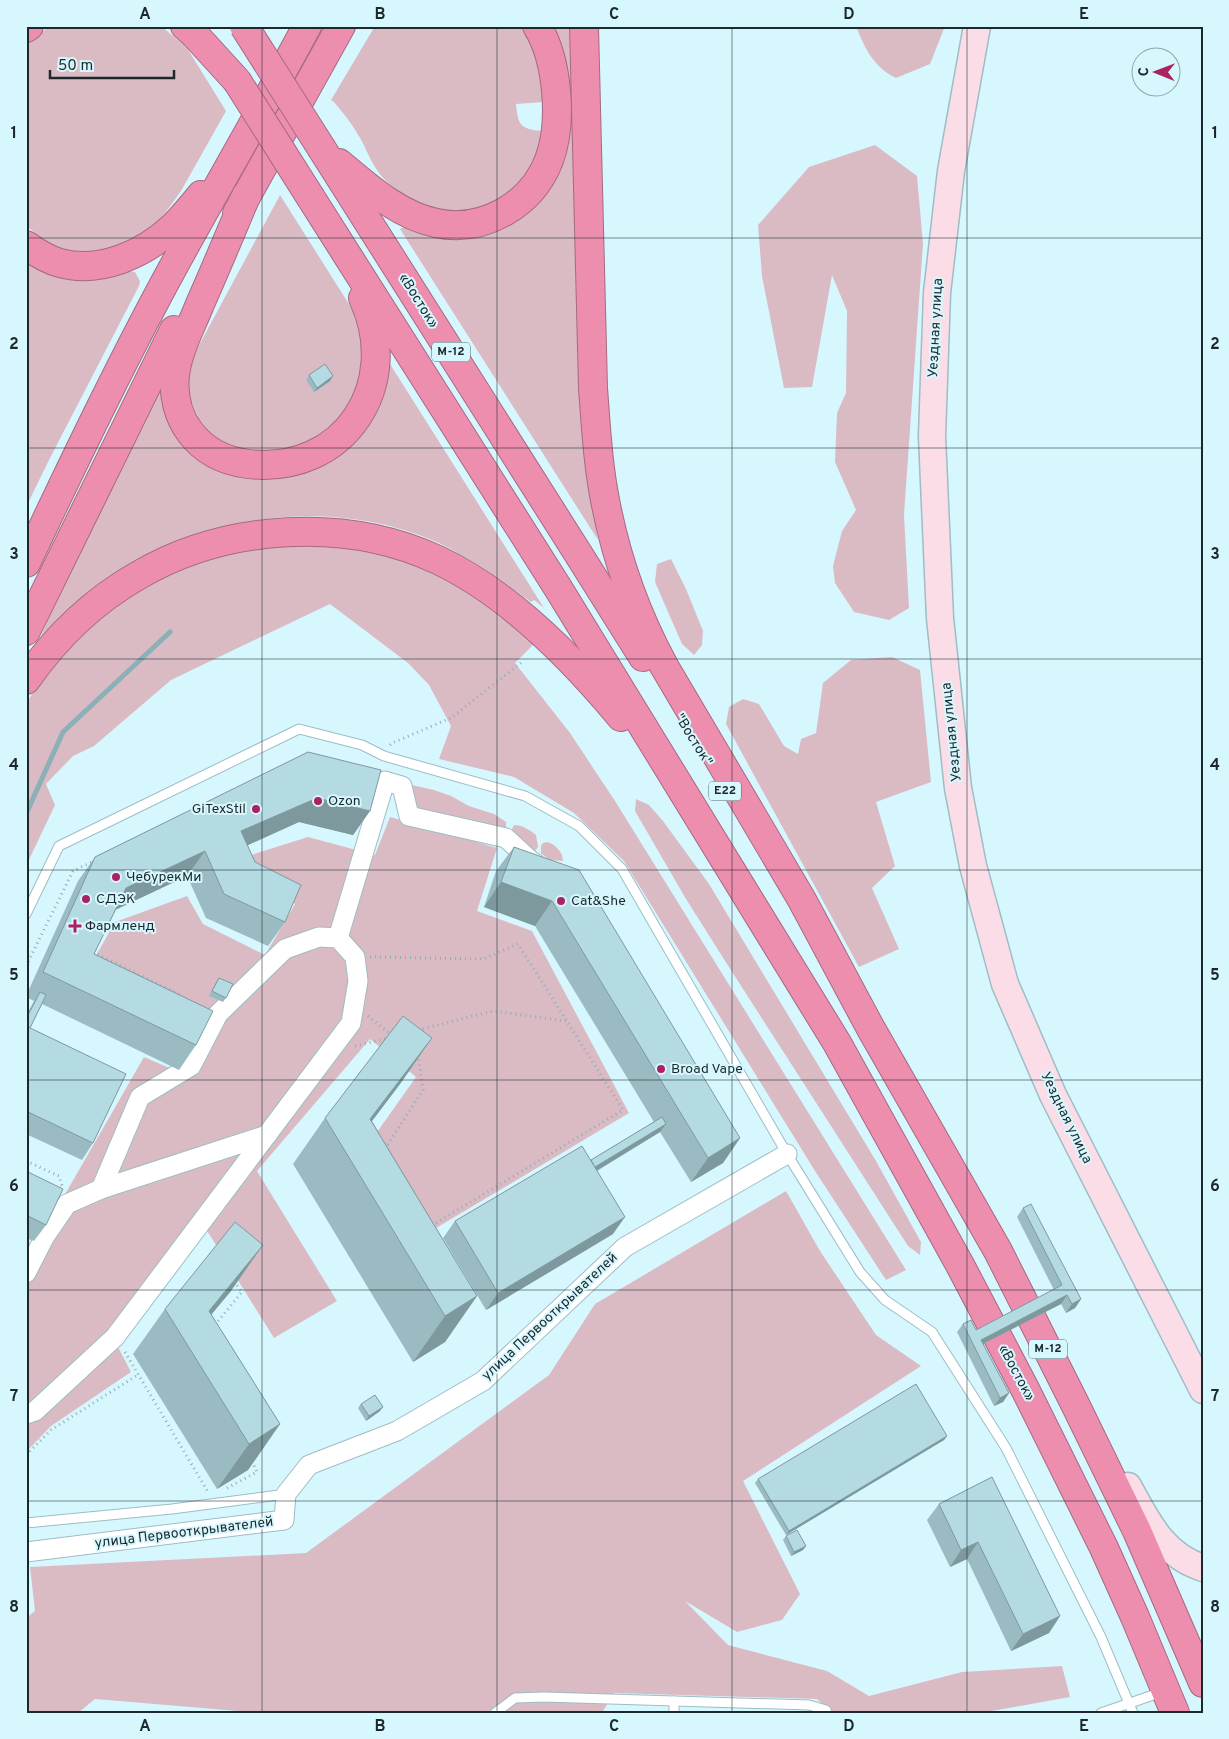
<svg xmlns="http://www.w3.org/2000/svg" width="1229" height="1739" font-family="Overpass,sans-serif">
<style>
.green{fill:#dabbc4}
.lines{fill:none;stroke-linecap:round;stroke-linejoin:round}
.stream{stroke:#8bb0b8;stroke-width:5}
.lane-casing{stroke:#9ebdc4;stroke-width:11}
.street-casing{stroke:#9ebdc4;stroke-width:21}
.secondary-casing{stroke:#9ebdc4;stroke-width:29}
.highway-casing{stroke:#a46a80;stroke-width:30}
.path{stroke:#94acb3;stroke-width:3;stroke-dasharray:1 4;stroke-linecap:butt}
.lane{stroke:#fff;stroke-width:9}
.street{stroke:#fff;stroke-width:19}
.secondary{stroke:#fadde7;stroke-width:26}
.highway{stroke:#ee8eae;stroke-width:28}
.highway-bridge-casing{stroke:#a46a80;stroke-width:30;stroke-linecap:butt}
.highway-bridge{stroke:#ee8eae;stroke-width:28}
.wall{fill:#9bbbc2}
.shaded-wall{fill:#7e999e}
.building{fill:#b4dae2;stroke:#7e999e}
.grid{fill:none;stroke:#1c282b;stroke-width:1;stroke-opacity:0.55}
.poi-dot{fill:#ad2161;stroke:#d7f7ff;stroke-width:2}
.labels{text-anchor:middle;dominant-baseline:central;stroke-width:4;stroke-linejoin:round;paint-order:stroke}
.shield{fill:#d7f7ff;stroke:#54666b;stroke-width:1}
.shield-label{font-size:12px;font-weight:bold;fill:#1c282b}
.street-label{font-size:14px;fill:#1c282b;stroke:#d7f7ff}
.poi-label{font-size:14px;fill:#1c282b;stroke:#d7f7ff;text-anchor:start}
.neatline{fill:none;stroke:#1c282b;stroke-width:2}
.grid-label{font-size:16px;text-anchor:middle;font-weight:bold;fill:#1c282b}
</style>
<rect width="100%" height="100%" fill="#d7f7ff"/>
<g class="green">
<path d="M50,26H161L187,48L226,111L181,191L158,223L146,233L121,247L84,254L62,250L50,244L26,226V45Z"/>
<path d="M375,26H525L539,63L543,102L516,104C518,125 520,129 542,131C540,142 538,154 533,164C508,214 441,227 399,192C390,185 380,176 375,167C368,156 364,143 357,133C351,122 342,112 334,102L331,100Z"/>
<path d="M553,26H572L574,90L569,91L561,47Z"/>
<path d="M856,26H945L930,64L896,78C874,68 864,47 856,26Z"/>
<path d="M570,100H573L590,490L598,540L400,229L405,226C464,254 537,230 561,168C570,145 570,123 570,100Z"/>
<path d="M875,145L917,176L923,244L904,515L909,608L889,620L854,612L835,583L833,566L842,531L856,510L835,462L837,413L846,393L847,311L832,275L812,387L784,388L762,276L758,225L809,167Z"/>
<path d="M280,195L354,312C386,384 326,466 247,450C224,445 208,436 197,414C185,392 187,371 197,349Z"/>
<path d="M26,261C50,279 80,285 109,277C117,275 127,269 135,272L140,281L139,286L49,460L26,507Z"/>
<path d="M390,364L544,608L534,600L531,602C500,579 467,555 432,540C330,498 212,514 120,570C101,582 83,596 67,612C58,620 51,633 40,639L52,610L161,386L246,477C303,482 360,458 382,401C387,389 388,377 390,364Z"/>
<path d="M267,544H333L396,555L457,582L536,642L515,663L570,733L615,801L906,1270L886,1280L815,1171L624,861L574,813L514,777L439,759L451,726L429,685L408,663L330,604L171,680L94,746L73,756L46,784L55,805L26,866V704C66,635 135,581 211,558C230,552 249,549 267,544Z"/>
<path d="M671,559L686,589L703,631L702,645L694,655L682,644L655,582L657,564Z"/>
<path d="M892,657L920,670L931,782L876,802L895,866L872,888L899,949L859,967L726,724L729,707L743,699L759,704L784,746L798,754L801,739L816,733L823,683L851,660Z"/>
<path d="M407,784L434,790L451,796L469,806L494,814L506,822V828L504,830L418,814Z"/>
<path d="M636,799L649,805L663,821L709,884L876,1161L921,1242L920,1255L908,1246L727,964L686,899L635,811Z"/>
<path d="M390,817L497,848L477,911L532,931L629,1113L421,1237L363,1152L416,1077L370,1039L257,1171L337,1301L274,1338L206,1229L117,1345L131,1372L51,1426L26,1452V1245L32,1248L60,1203L144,1057L179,1072L89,968L115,922L187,896L203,924L265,955L295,904L235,860L308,837L375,855Z"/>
<path d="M514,825C522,825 530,830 536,835L538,847L535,851L532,852L511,831Z"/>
<path d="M547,842C555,844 563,852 563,861L549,860L541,853V846L543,843Z"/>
<path d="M786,1191L820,1251L876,1335L921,1366L743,1481L800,1594L782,1620L737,1632L685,1601L728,1645L827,1671L869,1696L962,1672L1062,1666L1070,1697L981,1713H832L817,1699L614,1693L603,1711L605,1713H263L95,1699L78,1713H26V1618L35,1611L30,1567L306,1553L549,1375L595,1304Z"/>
</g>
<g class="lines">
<path class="stream" d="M26,814L63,732L170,632"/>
<g class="lane-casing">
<g id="lane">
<path d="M26,914L59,846L299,729L362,745L384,756L525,796L579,826L622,869L787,1154L860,1272L885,1300L932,1332L1006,1448L1101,1637L1133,1713"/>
<path d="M26,1523L172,1509L286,1494"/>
<path d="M495,1713L515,1698L544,1697L809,1705L826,1710L827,1713"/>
<path d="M674,1713V1701"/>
<path d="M1101,1713L1162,1692"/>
</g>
</g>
<g class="street-casing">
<g id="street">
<path d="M338,938L385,781L402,786L409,816L506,838L532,862L535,863"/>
<path d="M101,1189L267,1135"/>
<path d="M26,1273L45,1236L67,1204L101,1189L140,1097L191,1066L218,1014L285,949L319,937L338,938L355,957L358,981L351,1023L115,1337L35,1411L26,1414"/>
<path d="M26,1552L284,1520L286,1494L309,1465L397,1431L483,1381L625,1247L787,1154"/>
</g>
</g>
<g class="secondary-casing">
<g id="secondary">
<path d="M977,26L951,171L937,293L932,436L940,618L958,788L973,866L1005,984L1053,1095L1203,1390"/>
<path d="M1128,1486C1147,1520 1162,1555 1203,1568"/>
</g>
</g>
<g class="highway-casing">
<g id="highway">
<path d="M185,26L196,36L237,81"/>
<path d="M584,26L593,388C596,427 598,467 606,505C617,561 637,616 664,666L802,900L870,1027L998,1251L1075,1404L1137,1531L1203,1683"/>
<path d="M26,28L29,26"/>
<path d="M322,149L579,555L643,657"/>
<path d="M339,163C368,187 398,215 436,223C483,233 532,205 549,160C563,123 558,60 537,26"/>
<path d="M246,196C231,232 216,268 200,304C191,327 178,350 175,375C173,395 178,416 190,432C204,451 225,461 248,464C345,475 403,384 363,298"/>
<path d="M311,198L558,588L837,1043L960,1265L1025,1389L1104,1548L1135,1617L1175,1713"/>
<path d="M237,213L341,26"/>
<path d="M26,245C37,253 48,260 60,263C100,274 144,254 173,227C183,217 192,206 201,195"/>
<path d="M26,563C77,455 129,346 187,242C227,170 268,99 307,26"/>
<path d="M26,631L174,330"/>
<path d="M26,680C56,637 93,601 139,575C227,524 346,517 438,560C508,593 572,658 621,717"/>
</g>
</g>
<g class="path">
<path d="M390,745L392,743L451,718L522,662"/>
<path d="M93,952L180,995"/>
<path d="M370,957L483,959L518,944L623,1110L431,1226"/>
<path d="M26,966L73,871L94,861"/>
<path d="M368,1016L393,1036"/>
<path d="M418,1030L493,1011L566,1021"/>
<path d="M355,1046L388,1038"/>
<path d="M385,1149L423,1090L418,1055"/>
<path d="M26,1161L59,1176L63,1189"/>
<path d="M215,1325L242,1292L233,1280"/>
<path d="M125,1352L208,1492"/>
<path d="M26,1455L51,1430L139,1374"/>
<path d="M227,1488L257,1472L251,1459"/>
</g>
<use href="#lane" class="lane"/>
<use href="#street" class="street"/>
<use href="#secondary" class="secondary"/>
<use href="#highway" class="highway"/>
<g class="highway-bridge-casing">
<g id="highway-bridge">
<path d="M244,26L322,149"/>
<path d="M237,81L311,198"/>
</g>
</g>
<use href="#highway-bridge" class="highway-bridge"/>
</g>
<g class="wall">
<path d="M309,375L333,376L330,381L314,392L306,380Z"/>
<path d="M308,752L370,811L353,835L299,822L247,845L255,862L285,922L268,946L206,918L187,876L116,909L94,954L196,1045L179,1070L42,1004L30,1028L93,1143L82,1160L26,1134V1016L34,1001L26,997V996L78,881L95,857Z"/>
<path d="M514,847L740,1138L723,1163L691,1182L660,1132L597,1171L613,1234L486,1310L443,1238L455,1221L591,1160L654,1122L535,926L484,907L496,871Z"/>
<path d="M219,978L226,998L223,1002L209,996L216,982Z"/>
<path d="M432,1038L400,1084L372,1121L477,1296L445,1342L413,1362L293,1164L325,1118Z"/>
<path d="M26,1171L46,1225L34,1241L26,1238Z"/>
<path d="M1023,1208L1081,1299L1075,1308L1066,1313L1061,1304L983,1344L1009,1393L1003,1402L994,1406L957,1332L963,1324L976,1330L1054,1290L1017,1217Z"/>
<path d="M231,1291L211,1314L280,1424L248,1470L217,1489L133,1354L165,1309Z"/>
<path d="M361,1404L380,1411L366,1421L358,1408Z"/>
<path d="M947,1436L944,1440L786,1535L755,1483L758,1479Z"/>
<path d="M939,1504L1060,1616L1049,1633L1011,1651L967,1559L950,1567L927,1520Z"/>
<path d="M786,1536L806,1546L803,1550L791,1556L783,1540Z"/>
</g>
<g class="shaded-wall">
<path d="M333,376L330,381L314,392L317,388Z"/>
<path d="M317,798L370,811L353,835L299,822L224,856L241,831Z"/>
<path d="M205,851L187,876L109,913L126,888Z"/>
<path d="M501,882L552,901L535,926L484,907Z"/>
<path d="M432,1038L400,1084L347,1154L370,1119Z"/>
<path d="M666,1124L660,1132L581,1180L587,1172Z"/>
<path d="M740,1138L723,1163L691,1182L708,1158Z"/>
<path d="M625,1217L613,1234L486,1310L498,1293Z"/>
<path d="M263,1245L231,1291L187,1344L209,1311Z"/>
<path d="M1067,1295L1061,1304L975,1348L981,1340Z"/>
<path d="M477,1296L445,1342L413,1362L445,1316Z"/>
<path d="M1081,1299L1075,1308L1066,1313L1072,1304Z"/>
<path d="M1009,1393L1003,1402L994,1406L1000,1398Z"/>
<path d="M383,1407L380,1411L366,1421L369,1416Z"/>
<path d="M280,1424L248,1470L217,1489L249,1444Z"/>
<path d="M947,1436L944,1440L786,1535L789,1531Z"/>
<path d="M978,1542L967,1559L950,1567L961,1550Z"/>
<path d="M806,1546L803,1550L791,1556L794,1552Z"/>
<path d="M1060,1616L1049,1633L1011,1651L1023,1634Z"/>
</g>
<g class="building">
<path d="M325,364L333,376L317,388L309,375Z"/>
<path d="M308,752L381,770L370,811L317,798L241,831L255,862L301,885L285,922L224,894L205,851L126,888L94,954L213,1011L196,1045L43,972L95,857Z"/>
<path d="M514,847L579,870L740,1138L708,1158L552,901L501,882Z"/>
<path d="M219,978L233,984L226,998L212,991Z"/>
<path d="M40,992L46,995L30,1028L26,1026V1019Z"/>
<path d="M403,1016L432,1038L370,1119L477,1296L445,1316L325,1118Z"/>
<path d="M26,1026L126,1074L93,1143L26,1111Z"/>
<path d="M662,1117L666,1124L595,1167L591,1160Z"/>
<path d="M582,1146L625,1217L498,1293L455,1221Z"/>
<path d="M26,1171L63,1189L46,1225L26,1215Z"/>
<path d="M1031,1204L1081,1299L1072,1304L1067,1295L981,1340L1009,1393L1000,1398L963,1324L971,1320L976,1330L1062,1285L1023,1208Z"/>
<path d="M235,1222L263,1245L209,1311L280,1424L249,1444L165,1309Z"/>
<path d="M916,1384L947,1436L789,1531L758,1479Z"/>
<path d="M375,1395L383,1407L369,1416L361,1404Z"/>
<path d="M992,1477L1060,1616L1023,1634L978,1542L961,1550L939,1504Z"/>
<path d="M797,1530L806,1546L794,1552L786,1536Z"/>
</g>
<path class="grid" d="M262,26V1713M497,26V1713M732,26V1713M967,26V1713M26,238H1203M26,448H1203M26,659H1203M26,870H1203M26,1080H1203M26,1290H1203M26,1501H1203"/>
<g class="poi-dot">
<circle cx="318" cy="801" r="5"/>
<circle cx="256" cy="809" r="5"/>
<circle cx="116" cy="877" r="5"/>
<circle cx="86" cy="899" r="5"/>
<circle cx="561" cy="901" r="5"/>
<path d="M72.5 918.5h5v5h5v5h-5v5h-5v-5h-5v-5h5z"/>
<circle cx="661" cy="1069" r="5"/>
</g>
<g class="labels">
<g class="shield">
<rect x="432" y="342.5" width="38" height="19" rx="4"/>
<rect x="709" y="781.5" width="32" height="19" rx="4"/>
<rect x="1029" y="1339.5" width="38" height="19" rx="4"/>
</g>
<g class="shield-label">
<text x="451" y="352">М-12</text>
<text x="725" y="791">E22</text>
<text x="1048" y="1349">М-12</text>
</g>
<g class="street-label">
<text transform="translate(418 301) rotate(58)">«Восток»</text>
<text transform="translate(936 328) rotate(-87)">Уездная улица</text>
<text transform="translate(952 732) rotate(-96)">Уездная улица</text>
<text transform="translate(693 740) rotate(58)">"Восток"</text>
<text transform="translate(1066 1118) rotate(64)">Уездная улица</text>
<text transform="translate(550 1317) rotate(-43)">улица Первооткрывателей</text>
<text transform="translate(1016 1373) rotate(62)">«Восток»</text>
<text transform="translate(184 1533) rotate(-7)">улица Первооткрывателей</text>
</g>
<g class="poi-label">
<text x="328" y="801">Ozon</text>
<text x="246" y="809" text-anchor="end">GiTexStil</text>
<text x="126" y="877">ЧебурекМи</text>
<text x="96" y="899">СДЭК</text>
<text x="571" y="901">Cat&amp;She</text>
<text x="85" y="926">Фармленд</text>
<text x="671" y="1069">Broad Vape</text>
</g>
</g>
<rect width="1229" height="1739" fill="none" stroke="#d7f7ff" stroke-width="55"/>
<g transform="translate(1156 72) rotate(271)"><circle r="24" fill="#d7f7ff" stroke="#8ca4aa"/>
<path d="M0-4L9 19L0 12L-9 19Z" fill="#ad2161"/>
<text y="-8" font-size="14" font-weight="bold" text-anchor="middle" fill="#1c282b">С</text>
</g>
<path d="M50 70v8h124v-8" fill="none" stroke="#1c282b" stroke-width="2.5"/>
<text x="58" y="70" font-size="15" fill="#1c282b" stroke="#d7f7ff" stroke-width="4" paint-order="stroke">50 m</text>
<rect x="28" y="28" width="1174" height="1684" class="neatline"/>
<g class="grid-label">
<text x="145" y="19">A</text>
<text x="380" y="19">B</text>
<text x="614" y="19">C</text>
<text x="849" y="19">D</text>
<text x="1084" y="19">E</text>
<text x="14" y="138">1</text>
<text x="1215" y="138">1</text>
<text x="14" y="349">2</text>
<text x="1215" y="349">2</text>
<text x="14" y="559">3</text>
<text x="1215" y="559">3</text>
<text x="14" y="770">4</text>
<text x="1215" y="770">4</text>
<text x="14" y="980">5</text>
<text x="1215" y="980">5</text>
<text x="14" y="1191">6</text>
<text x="1215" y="1191">6</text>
<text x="14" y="1401">7</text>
<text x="1215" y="1401">7</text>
<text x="14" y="1612">8</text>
<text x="1215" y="1612">8</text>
<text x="145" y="1731">A</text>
<text x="380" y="1731">B</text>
<text x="614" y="1731">C</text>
<text x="849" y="1731">D</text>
<text x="1084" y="1731">E</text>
</g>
</svg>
